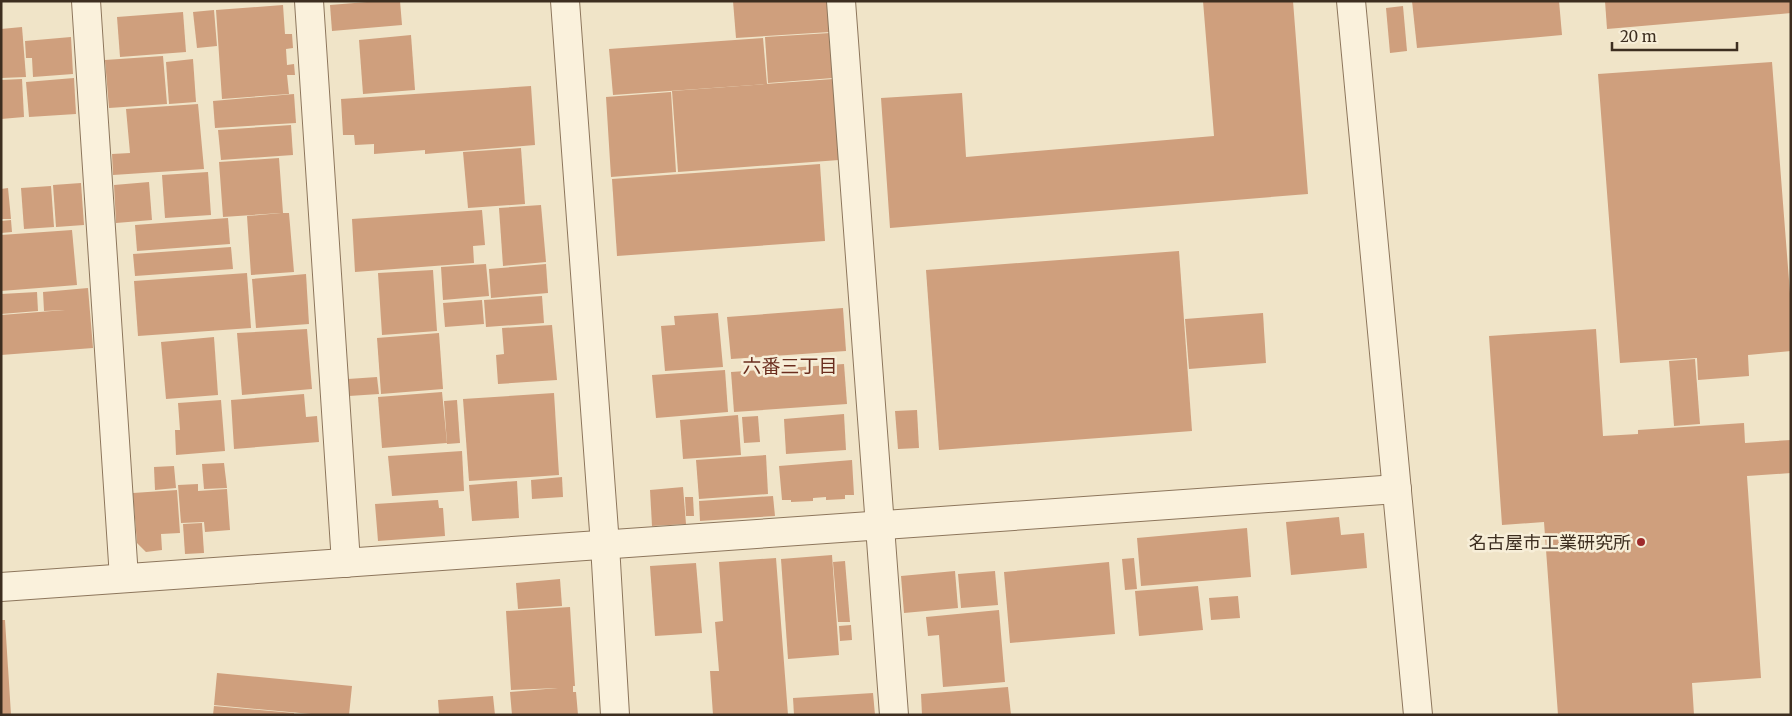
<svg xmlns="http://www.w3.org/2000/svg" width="1792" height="716" font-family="Merriweather,'Noto Sans JP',serif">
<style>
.building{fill:#cf9f7d}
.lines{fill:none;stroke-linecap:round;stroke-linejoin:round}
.minor-casing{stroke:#8d765c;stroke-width:30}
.tertiary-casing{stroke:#8d765c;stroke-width:30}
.minor{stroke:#faf1dc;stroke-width:28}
.tertiary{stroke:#faf1dc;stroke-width:28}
.poi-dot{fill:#9e2a2b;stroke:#f7eed8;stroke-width:2}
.labels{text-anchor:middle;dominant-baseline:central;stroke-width:5;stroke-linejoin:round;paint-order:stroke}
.poi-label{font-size:18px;fill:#3d2e20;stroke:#f7eed8;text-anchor:end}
.neighbourhood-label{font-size:19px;fill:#6b2e1e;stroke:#f7eed8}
</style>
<rect width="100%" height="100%" fill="#f0e4c8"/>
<g class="building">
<path d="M379,1H400L402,25L332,31L330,5Z"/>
<path d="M733,1H828L830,32L736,38Z"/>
<path d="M1203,1H1293L1308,194L890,228L881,98L962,93L966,157L1214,136Z"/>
<path d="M1412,1H1559L1562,35L1417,48Z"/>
<path d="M1605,1H1791V13L1607,29Z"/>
<path d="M283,5L285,34H292L293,48L286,49L287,65L294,64L295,75H287L289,94L222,99L216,10Z"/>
<path d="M1403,6L1407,51L1390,53L1386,8Z"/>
<path d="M214,10L217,46L197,48L193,12Z"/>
<path d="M183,12L186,52L120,57L117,17Z"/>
<path d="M22,27L26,77L1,78V29Z"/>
<path d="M830,33L833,78L768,83L765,37Z"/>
<path d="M411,35L415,90L363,94L359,40Z"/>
<path d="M71,37L73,74L33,77L32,58H26L25,41Z"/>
<path d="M763,38L767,84L613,95L609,49Z"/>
<path d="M163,56L167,104L109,108L105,60Z"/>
<path d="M193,59L196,102L169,104L166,62Z"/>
<path d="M1772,62L1791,306V351L1748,355L1749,376L1698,380L1697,358L1620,363L1598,74Z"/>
<path d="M74,78L76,114L29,117L26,82Z"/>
<path d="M22,79L24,117L1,119V80Z"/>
<path d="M833,79L839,160L678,172L672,91Z"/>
<path d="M531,86L535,145L425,154V150L374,154V144L355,145L354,135H343L341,99Z"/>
<path d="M671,92L676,172L611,177L606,97Z"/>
<path d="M294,94L296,123L215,128L213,101Z"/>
<path d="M198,104L204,169L113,175L112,154L130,153L126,109Z"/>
<path d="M291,125L293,155L221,160L218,130Z"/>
<path d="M521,148L525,204L468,208L463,152Z"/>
<path d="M279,158L283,213H289L294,272L251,275L247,216L281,213L223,217L219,162Z"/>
<path d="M820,164L825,241L617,256L612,179Z"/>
<path d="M208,172L211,215L165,218L162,175Z"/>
<path d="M149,182L152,220L116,223L114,185Z"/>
<path d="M81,183L84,225L56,227L53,185Z"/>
<path d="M51,186L54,227L24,229L21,188Z"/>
<path d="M8,188L11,219H1V189Z"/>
<path d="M541,205L546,262L503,266L499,208Z"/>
<path d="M482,210L485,245L473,246L474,263L355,272L352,219Z"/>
<path d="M228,218L230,244L137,251L135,225Z"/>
<path d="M11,220L12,232L1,233V221Z"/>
<path d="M72,230L77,285L1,291V235Z"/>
<path d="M231,247L233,269L135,276L133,254Z"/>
<path d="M1179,251L1192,431L939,450L926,270Z"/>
<path d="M486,264L489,296L443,300L441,267Z"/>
<path d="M546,264L548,293L491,298L489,269Z"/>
<path d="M433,270L437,331L382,335L378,273Z"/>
<path d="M247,273L251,328L138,336L134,281Z"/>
<path d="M306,274L309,324L256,328L252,279Z"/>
<path d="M88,288L93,348L1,355V315L65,310L44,311L43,292Z"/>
<path d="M37,292L38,311L1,314V294Z"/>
<path d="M542,296L544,323L486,327L484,300Z"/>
<path d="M482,300L484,324L445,327L443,303Z"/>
<path d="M843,308L846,351L731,359L727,317Z"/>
<path d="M718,313L723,367L665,371L661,326L675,325L674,316Z"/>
<path d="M1263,313L1266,363L1189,369L1185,319Z"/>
<path d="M552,325L557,380L498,384L496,355L504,354L502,328Z"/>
<path d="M307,329L312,389L242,395L237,333Z"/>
<path d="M1596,329L1603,436L1638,434V430L1744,423L1745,443L1791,440V473L1747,476L1761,678L1692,683L1694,715H1558L1544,522L1502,525L1489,336Z"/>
<path d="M439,333L443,389L381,394L377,338Z"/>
<path d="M214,337L218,395L166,399L161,342Z"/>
<path d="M1695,359L1700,424L1674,426L1669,361Z"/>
<path d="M844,364L847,404L734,412L731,372Z"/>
<path d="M725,370L728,412L656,418L652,375Z"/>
<path d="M377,377L379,394L349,396L348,379Z"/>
<path d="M442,392L447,443L382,448L378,397Z"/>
<path d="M554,393L559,475L469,481L463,399Z"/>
<path d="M304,394L306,417L317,416L319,442L234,449L231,400Z"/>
<path d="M221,400L225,451L176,455L175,430H180L178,403Z"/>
<path d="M457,400L460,443L447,444L444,401Z"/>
<path d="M917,410L919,448L898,449L895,411Z"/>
<path d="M844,414L846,450L786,454L784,419Z"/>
<path d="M738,415L741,455L683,459L680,420Z"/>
<path d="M758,416L760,442L744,443L742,417Z"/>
<path d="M462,451L464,491L392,496L388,456Z"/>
<path d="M766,455L768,494L699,499L696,460Z"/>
<path d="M852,460L854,495H845V499L826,500V497L813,498V501L791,502V500H782L779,466Z"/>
<path d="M224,463L227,488L204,489L202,464Z"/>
<path d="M174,466L176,488L155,490L154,467Z"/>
<path d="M562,477L563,497L532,499L531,480Z"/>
<path d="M517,481L519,518L472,521L469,485Z"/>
<path d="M198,484V491L227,489L230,530L205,532L204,522L181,523L178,485Z"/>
<path d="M683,487L686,524L652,526L650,490Z"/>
<path d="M177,490L180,533L161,534L162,550L146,552L137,543L133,493Z"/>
<path d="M773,496L775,516L700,521L699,501Z"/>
<path d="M685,497H693L694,516H686Z"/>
<path d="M438,500L439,508H443L445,536L378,541L375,504Z"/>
<path d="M1339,517L1341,535L1364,533L1367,568L1291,575L1286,522Z"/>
<path d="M202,523L204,553L185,554L183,524Z"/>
<path d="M1247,528L1251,577L1141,586L1137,538Z"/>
<path d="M832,555L839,655L788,659L781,559Z"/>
<path d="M776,558L788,715H713L710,671H719L715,622L723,621L719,562Z"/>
<path d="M1134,558L1137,589L1125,590L1122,559Z"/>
<path d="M845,561L850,622H838L833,562Z"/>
<path d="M1109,562L1115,634L1010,643L1004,572Z"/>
<path d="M696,563L702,633L655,636L650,566Z"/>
<path d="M955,571L958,608L904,613L901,576Z"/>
<path d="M995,571L998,605L961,608L958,574Z"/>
<path d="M560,579L562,606L518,609L516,583Z"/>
<path d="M1198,586L1203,630L1139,636L1135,591Z"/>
<path d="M1238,596L1240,618L1211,620L1209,598Z"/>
<path d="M570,607L575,686H573V692H576L578,715H512L510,692L558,688L511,690L506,611Z"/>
<path d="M999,610L1005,682L943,687L939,635L928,636L926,617Z"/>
<path d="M1,620H5L11,715H1Z"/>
<path d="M851,625L852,640L840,641L839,626Z"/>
<path d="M217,673L352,686L349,715H322L214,705Z"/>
<path d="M1008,687L1011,715H922L921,694Z"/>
<path d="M873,693L875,715H794L793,698Z"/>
<path d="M493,696L495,715H439L438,700Z"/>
<path d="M214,706L294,713V715H213Z"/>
</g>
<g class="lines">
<g class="minor-casing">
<g id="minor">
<path d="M86,1L124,578"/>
<path d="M309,1L346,563"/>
<path d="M841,1L894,715"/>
<path d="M1351,1L1418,715"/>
<path d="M1,587L1397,489"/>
</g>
</g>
<g class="tertiary-casing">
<path id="tertiary" d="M565,1L605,545L615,715"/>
</g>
<use href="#minor" class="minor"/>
<use href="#tertiary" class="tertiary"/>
</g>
<circle class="poi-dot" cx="1641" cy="542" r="5"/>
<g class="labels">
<g class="poi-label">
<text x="1631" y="542">名古屋市工業研究所</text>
</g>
<g class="neighbourhood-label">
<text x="790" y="366">六番三丁目</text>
</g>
</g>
<rect width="1792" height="716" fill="none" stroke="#3d2e20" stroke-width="5"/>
<path d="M1612 42v8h125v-8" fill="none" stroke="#3d2e20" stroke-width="2.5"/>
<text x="1620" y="42" font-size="15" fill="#3d2e20" stroke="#f7eed8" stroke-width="4" paint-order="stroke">20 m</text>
</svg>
